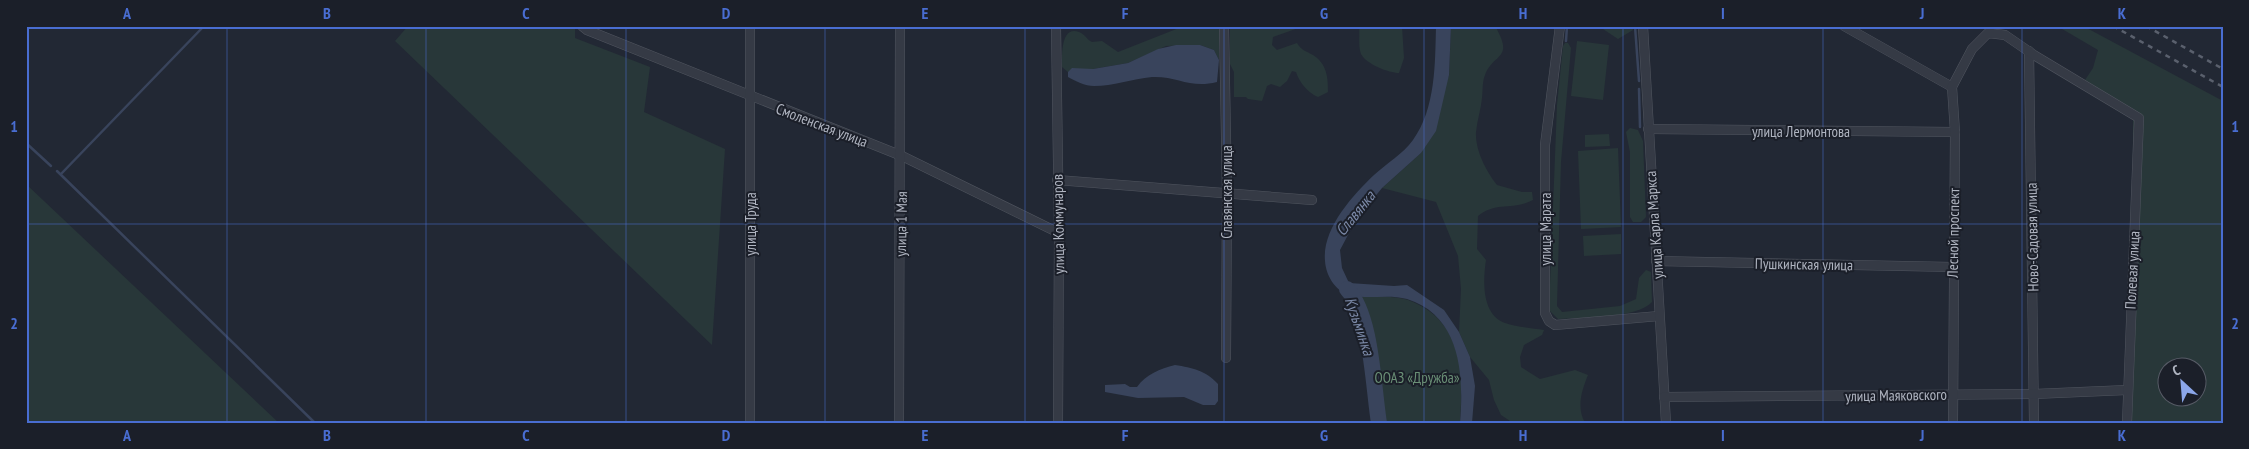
<svg xmlns="http://www.w3.org/2000/svg" width="2249" height="449" font-family="'PT Sans Narrow',sans-serif">
<style>
.green{fill:#283739;fill-rule:evenodd}
.water{fill:#39445c}
.lines{fill:none;stroke-linecap:round;stroke-linejoin:round}
.stream{stroke:#39445c;stroke-width:2.5}
.river{stroke:#39445c;stroke-width:16}
.minor-casing{stroke:#50555f;stroke-width:10}
.minor{stroke:#353a45;stroke-width:9}
.rail{stroke:#5a606d;stroke-width:2.5;stroke-dasharray:5 5;stroke-linecap:butt}
.grid{fill:none;stroke:#496dd1;stroke-width:1;stroke-opacity:0.55}
.labels{text-anchor:middle;dominant-baseline:central;stroke-width:4;stroke-linejoin:round;paint-order:stroke}
.street-label{font-size:15px;fill:#b0b5c1;stroke:#1b1f29}
.park-label{font-size:15px;fill:#6a8f76;stroke:#1b1f29}
.water-label{font-size:16px;font-style:italic;fill:#7b89a7;stroke:#1b1f29}
.neatline{fill:none;stroke:#496dd1;stroke-width:2}
.grid-label{font-size:16px;text-anchor:middle;font-weight:bold;fill:#496dd1}
</style>
<rect width="100%" height="100%" fill="#222834"/>
<g class="green">
<path d="M408,26H575V38L650,67L644,112L725,149L712,345L395,41Z"/>
<path d="M1184,26H1219V60L1214,50L1200,45L1166,46L1128,63L1093,69H1073L1068,72L1062,67C1062,58 1060,25 1079,32C1085,34 1087,40 1092,42L1102,41L1118,52Z"/>
<path d="M1230,26H1304L1273,37L1272,45L1277,50L1297,43C1302,51 1306,51 1313,55C1327,64 1328,77 1328,92L1318,97C1308,93 1299,82 1296,72L1292,71L1287,81L1280,87L1271,84L1267,86L1262,101L1248,99L1246,97H1234V72L1230,64Z"/>
<path d="M1359,26H1402L1404,58L1399,73C1389,73 1366,64 1361,54C1358,47 1360,34 1359,26Z"/>
<path d="M1451,26H1495C1515,60 1493,53 1485,75C1482,82 1483,91 1482,98C1481,109 1477,121 1476,132C1475,150 1486,171 1497,185L1522,192H1532L1533,200C1512,211 1497,201 1478,216L1477,249L1486,260C1483,280 1481,314 1505,323C1517,327 1532,328 1544,330L1542,335L1524,345L1520,357L1521,367L1540,379L1575,370L1588,375C1582,390 1576,407 1585,423H1513L1501,415L1494,400L1489,380L1470,357L1459,332L1461,289L1458,256L1436,202L1382,188L1421,153L1449,75Z"/>
<path d="M1593,26H1632L1633,30L1618,39L1603,29Z"/>
<path d="M2057,26H2083L2223,101V423H2132L2133,110L2085,80L2093,68L2098,50ZM2166,366H2196V396H2166Z"/>
<path d="M1577,41L1609,45L1603,100L1571,96Z"/>
<path d="M1565,43H1568L1571,48L1561,162L1557,306L1562,312L1620,306L1636,299L1639,278L1646,270L1651,272L1652,302C1636,319 1583,317 1558,319L1549,310L1557,105L1563,46Z"/>
<path d="M1630,128L1638,130L1643,141L1646,217L1641,222H1633L1630,217V152L1626,132Z"/>
<path d="M1609,134L1610,146L1585,147V135Z"/>
<path d="M1618,148L1621,227L1581,229L1578,151Z"/>
<path d="M26,184L279,423H26Z"/>
<path d="M1621,234V254L1584,256L1583,236Z"/>
<path d="M1377,295C1387,297 1399,297 1408,300C1463,320 1464,373 1460,423H1379L1370,363V345L1354,296Z"/>
</g>
<g class="water">
<path d="M1436,26H1451L1449,75L1436,131L1421,153L1382,188L1356,220L1340,250L1342,268L1349,283L1394,286L1407,285L1444,310L1459,332L1470,357L1475,386L1472,423H1460C1464,375 1461,316 1407,299C1389,294 1371,299 1354,296C1337,294 1326,277 1325,261C1322,229 1352,196 1374,175C1387,163 1403,154 1413,140C1436,108 1435,63 1436,26Z"/>
<path d="M1176,45H1200L1214,50L1219,60L1217,82C1190,89 1178,76 1152,77C1132,79 1113,86 1094,86C1085,86 1075,81 1068,77V72L1072,68L1093,69L1128,63L1158,49Z"/>
<path d="M1175,365C1193,368 1205,370 1218,384V401L1215,405H1203L1184,397L1138,398L1105,392V385L1125,384L1130,387H1137C1146,374 1160,369 1175,365Z"/>
</g>
<g class="lines">
<g class="stream">
<path d="M1635,26L1639,81"/>
<path d="M1566,41L1567,26"/>
<path d="M1639,89L1640,127"/>
<path d="M26,143L51,166"/>
<path d="M57,171L315,423"/>
<path d="M61,174L204,26"/>
</g>
<path class="river" d="M1347,289C1372,316 1373,386 1379,423"/>
<g class="minor-casing">
<g id="minor">
<path d="M582,26L587,30L902,156L1059,233"/>
<path d="M750,26V423"/>
<path d="M1056,26L1059,233L1058,423"/>
<path d="M1224,26L1227,194L1226,358"/>
<path d="M1560,26L1545,145V313L1549,321L1555,325L1659,316"/>
<path d="M1643,26L1666,423"/>
<path d="M1844,26L1952,87"/>
<path d="M2029,51L2034,423"/>
<path d="M1648,129L1955,132"/>
<path d="M1057,180L1312,200"/>
<path d="M1656,261L1953,267"/>
<path d="M1664,397L2034,394L2127,390"/>
<path d="M899,423L900,26"/>
<path d="M1953,423L1955,132L1952,87L1972,49L1988,33L2005,35L2034,55L2139,118L2127,423"/>
</g>
</g>
<use href="#minor" class="minor"/>
<g class="rail">
<path d="M2113,26L2223,87"/>
<path d="M2146,26L2223,69"/>
</g>
</g>
<path class="grid" d="M227,26V423M426,26V423M626,26V423M825,26V423M1025,26V423M1224,26V423M1424,26V423M1623,26V423M1823,26V423M2022,26V423M26,224H2223"/>
<g class="labels">
<g class="street-label">
<text transform="translate(822 125) rotate(21)">Смоленская улица</text>
<text x="1801" y="131">улица Лермонтова</text>
<text transform="translate(1226 192) rotate(-90)">Славянская улица</text>
<text transform="translate(750 224) rotate(-90)">улица Труда</text>
<text transform="translate(901 224) rotate(-89)">улица 1 Мая</text>
<text transform="translate(1058 224) rotate(-91)">улица Коммунаров</text>
<text transform="translate(1654 225) rotate(-94)">улица Карла Маркса</text>
<text transform="translate(1545 229) rotate(-90)">улица Марата</text>
<text transform="translate(1953 233) rotate(-89)">Лесной проспект</text>
<text transform="translate(2032 237) rotate(-91)">Ново-Садовая улица</text>
<text transform="translate(1804 264) rotate(1)">Пушкинская улица</text>
<text transform="translate(2132 270) rotate(-87)">Полевая улица</text>
<text transform="translate(1896 395) rotate(-1)">улица Маяковского</text>
</g>
<g class="park-label">
<text x="1417" y="377">ООАЗ «Дружба»</text>
</g>
<g class="water-label">
<text transform="translate(1355 213) rotate(-51)">Славянка</text>
<text transform="translate(1360 326) rotate(71)">Кузьминка</text>
</g>
</g>
<rect width="2249" height="449" fill="none" stroke="#1b1f29" stroke-width="55"/>
<g transform="translate(2182 382) rotate(334)"><circle r="24" fill="#1b1f29" stroke="#575b66"/>
<path d="M0-4L9 19L0 12L-9 19Z" fill="#8ca7ea"/>
<text y="-8" font-size="14" font-weight="bold" text-anchor="middle" fill="#b0b5c1">С</text>
</g>
<rect x="28" y="28" width="2194" height="394" class="neatline"/>
<g class="grid-label">
<text x="127" y="19">A</text>
<text x="327" y="19">B</text>
<text x="526" y="19">C</text>
<text x="726" y="19">D</text>
<text x="925" y="19">E</text>
<text x="1125" y="19">F</text>
<text x="1324" y="19">G</text>
<text x="1523" y="19">H</text>
<text x="1723" y="19">I</text>
<text x="1922" y="19">J</text>
<text x="2122" y="19">K</text>
<text x="14" y="132">1</text>
<text x="2235" y="132">1</text>
<text x="14" y="329">2</text>
<text x="2235" y="329">2</text>
<text x="127" y="441">A</text>
<text x="327" y="441">B</text>
<text x="526" y="441">C</text>
<text x="726" y="441">D</text>
<text x="925" y="441">E</text>
<text x="1125" y="441">F</text>
<text x="1324" y="441">G</text>
<text x="1523" y="441">H</text>
<text x="1723" y="441">I</text>
<text x="1922" y="441">J</text>
<text x="2122" y="441">K</text>
</g>
</svg>
